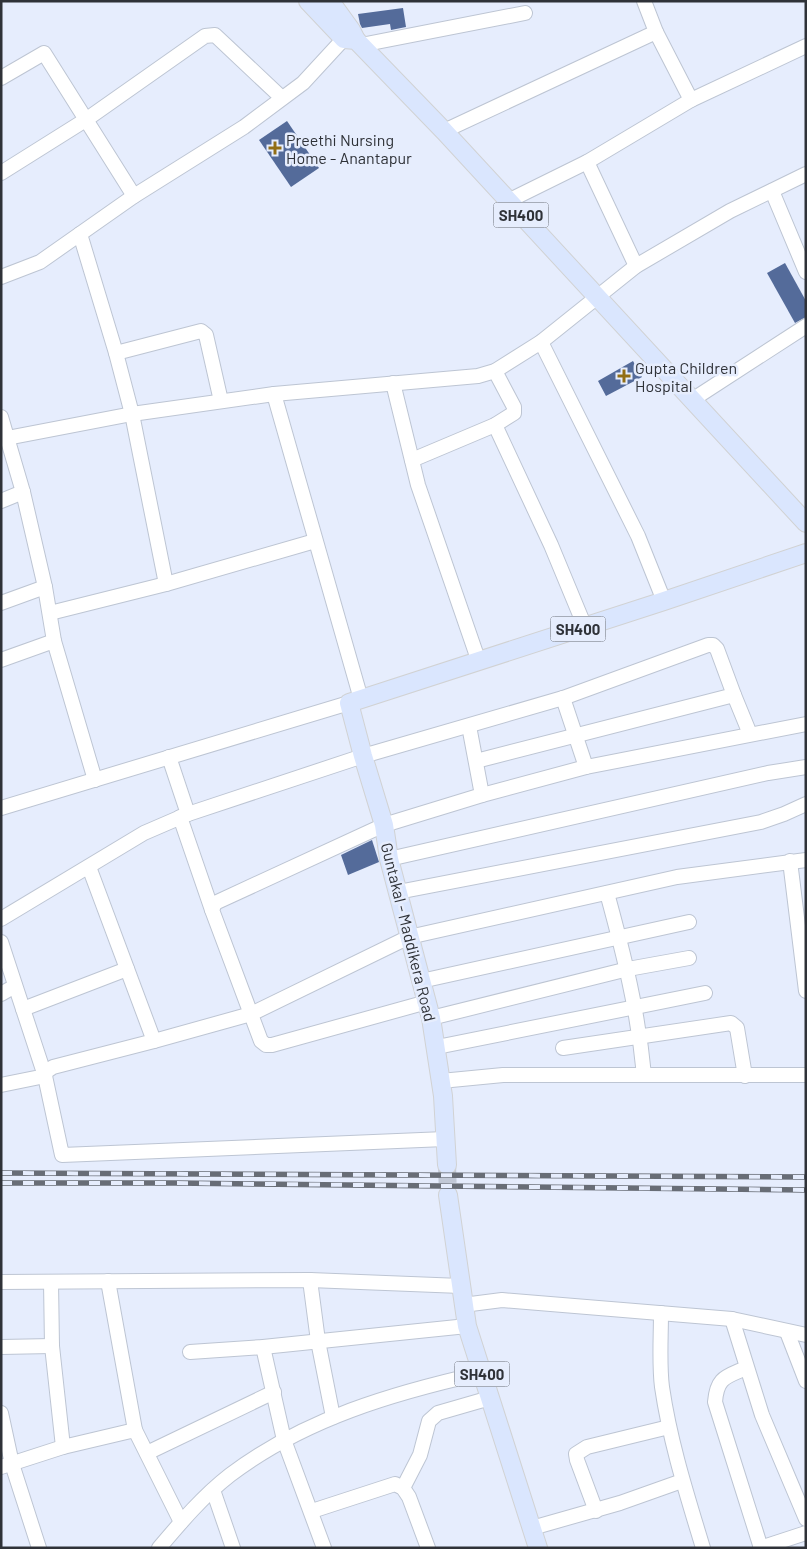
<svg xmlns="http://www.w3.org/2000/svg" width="807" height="1549" font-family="Barlow,sans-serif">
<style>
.building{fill:#546b9a}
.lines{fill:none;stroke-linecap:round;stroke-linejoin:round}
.major-tunnel{stroke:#c1c8d6;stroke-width:18;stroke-dasharray:18 9;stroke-linecap:butt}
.minor-casing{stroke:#bdc5d3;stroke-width:16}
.major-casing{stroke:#d1d2d3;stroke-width:20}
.minor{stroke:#fff;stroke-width:14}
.major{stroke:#dae6fe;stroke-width:18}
.rail-casing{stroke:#686d76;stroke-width:5.5}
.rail{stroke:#e6edfd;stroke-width:4;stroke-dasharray:11;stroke-linecap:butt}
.poi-dot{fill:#926e15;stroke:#e6edfd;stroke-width:2}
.labels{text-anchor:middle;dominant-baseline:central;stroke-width:5;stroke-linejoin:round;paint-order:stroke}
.shield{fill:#e6edfd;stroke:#666a73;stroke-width:1}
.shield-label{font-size:15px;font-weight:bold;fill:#2f3238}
.poi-label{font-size:16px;fill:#2f3238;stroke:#e6edfd;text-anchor:start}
.street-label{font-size:16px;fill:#2f3238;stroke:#e6edfd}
</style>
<rect width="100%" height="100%" fill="#e6edfd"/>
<g class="building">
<path d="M403,8L406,27L391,30L390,24L362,28L360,24L358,14Z"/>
<path d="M287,121L319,168L291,187L259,140Z"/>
<path d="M785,263L806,301V317L795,323L767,273Z"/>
<path d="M633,361L642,377L606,396L598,381Z"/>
<path d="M372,840L379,862L348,875L341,855Z"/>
</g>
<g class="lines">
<path class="major-tunnel" d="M447,1165L448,1195"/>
<g class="minor-casing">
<g id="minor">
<path d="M644,1L656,32L691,100"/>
<path d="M361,45L525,13"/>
<path d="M1,78L44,53L134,196"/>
<path d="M444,131L656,32"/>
<path d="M587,162L636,266"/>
<path d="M1,173L87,119L205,36L215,35L282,98"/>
<path d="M772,191L806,272"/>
<path d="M508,201L587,162L691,100L806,46"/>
<path d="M80,234L116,353L132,414L166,584"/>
<path d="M1,277L40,262L134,196L244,127L303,83L350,32"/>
<path d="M541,342L638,536L664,601"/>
<path d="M116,353L201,331L206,335L221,401"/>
<path d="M393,383L418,485L479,662"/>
<path d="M274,394L361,699"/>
<path d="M692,400L806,326"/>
<path d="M1,417L23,492L45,587L54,641L95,780"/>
<path d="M495,425L551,545L585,627"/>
<path d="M7,438L132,414L274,394L478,376L495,371L541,342L636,266L730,211L806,174"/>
<path d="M412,460L495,425L514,413V407L495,371"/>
<path d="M1,501L23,492"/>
<path d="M1,603L45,587"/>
<path d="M50,613L166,584L315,541"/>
<path d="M1,660L54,641"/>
<path d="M563,698L586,767"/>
<path d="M469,726L482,795"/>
<path d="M169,757L188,814"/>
<path d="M476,761L734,695"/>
<path d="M1,808L349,703"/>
<path d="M180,817L212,910"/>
<path d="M389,859L768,773L806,767"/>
<path d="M790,861L806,991"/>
<path d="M89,867L154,1041"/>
<path d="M398,892L761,822L784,814L806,804"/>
<path d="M607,893C624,955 638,1011 644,1075"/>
<path d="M1,919L144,833L188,814L363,756L563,698L708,645H713L717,649L734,695L750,734"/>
<path d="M1,942L45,1076L1,1085"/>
<path d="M421,981L689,922"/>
<path d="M1,994L15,986"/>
<path d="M427,1002L272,1045H266L261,1041L212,910L215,903L384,825L482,795L586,767L806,724"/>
<path d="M23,1009L127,969"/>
<path d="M431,1018L628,969L689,958"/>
<path d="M437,1047L705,993"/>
<path d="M563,1048L731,1023L737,1028L745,1076"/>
<path d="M441,1081L503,1075H806"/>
<path d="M445,1139L62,1155L45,1076L47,1071L53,1067L154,1041L251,1014L409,937L677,877L806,860"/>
<path d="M310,1280L318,1341L333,1417"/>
<path d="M108,1281L135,1430"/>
<path d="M1,1282L310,1280L461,1286"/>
<path d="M51,1282L52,1346L63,1447"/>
<path d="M463,1305L502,1300L732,1319L806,1335"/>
<path d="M661,1313C661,1338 659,1363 662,1387C670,1442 687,1495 703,1548"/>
<path d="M732,1319L762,1415L806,1519"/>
<path d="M787,1332L806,1381"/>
<path d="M1,1347L52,1346"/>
<path d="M263,1347L284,1440L324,1548"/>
<path d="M190,1352L263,1347L467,1326"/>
<path d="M746,1368C726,1377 717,1377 715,1402L761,1548"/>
<path d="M1,1413L12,1464L39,1548"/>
<path d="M147,1453L274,1392"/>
<path d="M1,1467L63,1447L135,1430L181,1522"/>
<path d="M403,1488L420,1455L429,1421L438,1413L490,1398"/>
<path d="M213,1490L233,1548"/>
<path d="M312,1511L395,1484L403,1488L409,1497L428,1548"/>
<path d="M596,1511L577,1460L576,1454L587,1447L669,1427"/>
<path d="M532,1528L620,1503L682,1481"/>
<path d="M159,1548C181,1522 203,1496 230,1475C304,1419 393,1393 482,1373"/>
<path d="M760,1548L806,1533"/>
</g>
</g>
<g class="major-casing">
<g id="major">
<path d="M308,1L344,39L356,40L444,131L806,523"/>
<path d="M330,1L351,30L356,40"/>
<path d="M447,1165L443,1096L431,1018L389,859L384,825L363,756L349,703L664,601L806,553"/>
<path d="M448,1195L467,1326L538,1548"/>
</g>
</g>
<use href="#minor" class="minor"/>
<use href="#major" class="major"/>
<g class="rail-casing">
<g id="rail">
<path d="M1,1173L806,1177"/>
<path d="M1,1183H175L806,1190"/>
</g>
</g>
<use href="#rail" class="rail"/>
</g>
<g class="poi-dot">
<path d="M272.5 140.5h5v5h5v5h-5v5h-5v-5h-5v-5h5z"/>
<path d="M621.5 368.5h5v5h5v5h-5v5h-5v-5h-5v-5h5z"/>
</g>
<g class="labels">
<g class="shield">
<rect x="493.5" y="202.5" width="55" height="25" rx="4"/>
<rect x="550.5" y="616.5" width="55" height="25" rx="4"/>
<rect x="454.5" y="1361.5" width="55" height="25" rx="4"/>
</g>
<g class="shield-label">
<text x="521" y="215">SH400</text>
<text x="578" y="629">SH400</text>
<text x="482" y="1374">SH400</text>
</g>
<g class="poi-label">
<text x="286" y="139">Preethi Nursing<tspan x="286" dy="18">Home - Anantapur</tspan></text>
<text x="635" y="367">Gupta Children<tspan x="635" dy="18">Hospital</tspan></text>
</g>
<g class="street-label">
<text transform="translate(409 932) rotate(76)">Guntakal - Maddikera Road</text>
</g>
</g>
<rect width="807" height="1549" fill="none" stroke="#2f3238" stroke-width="5"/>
</svg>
